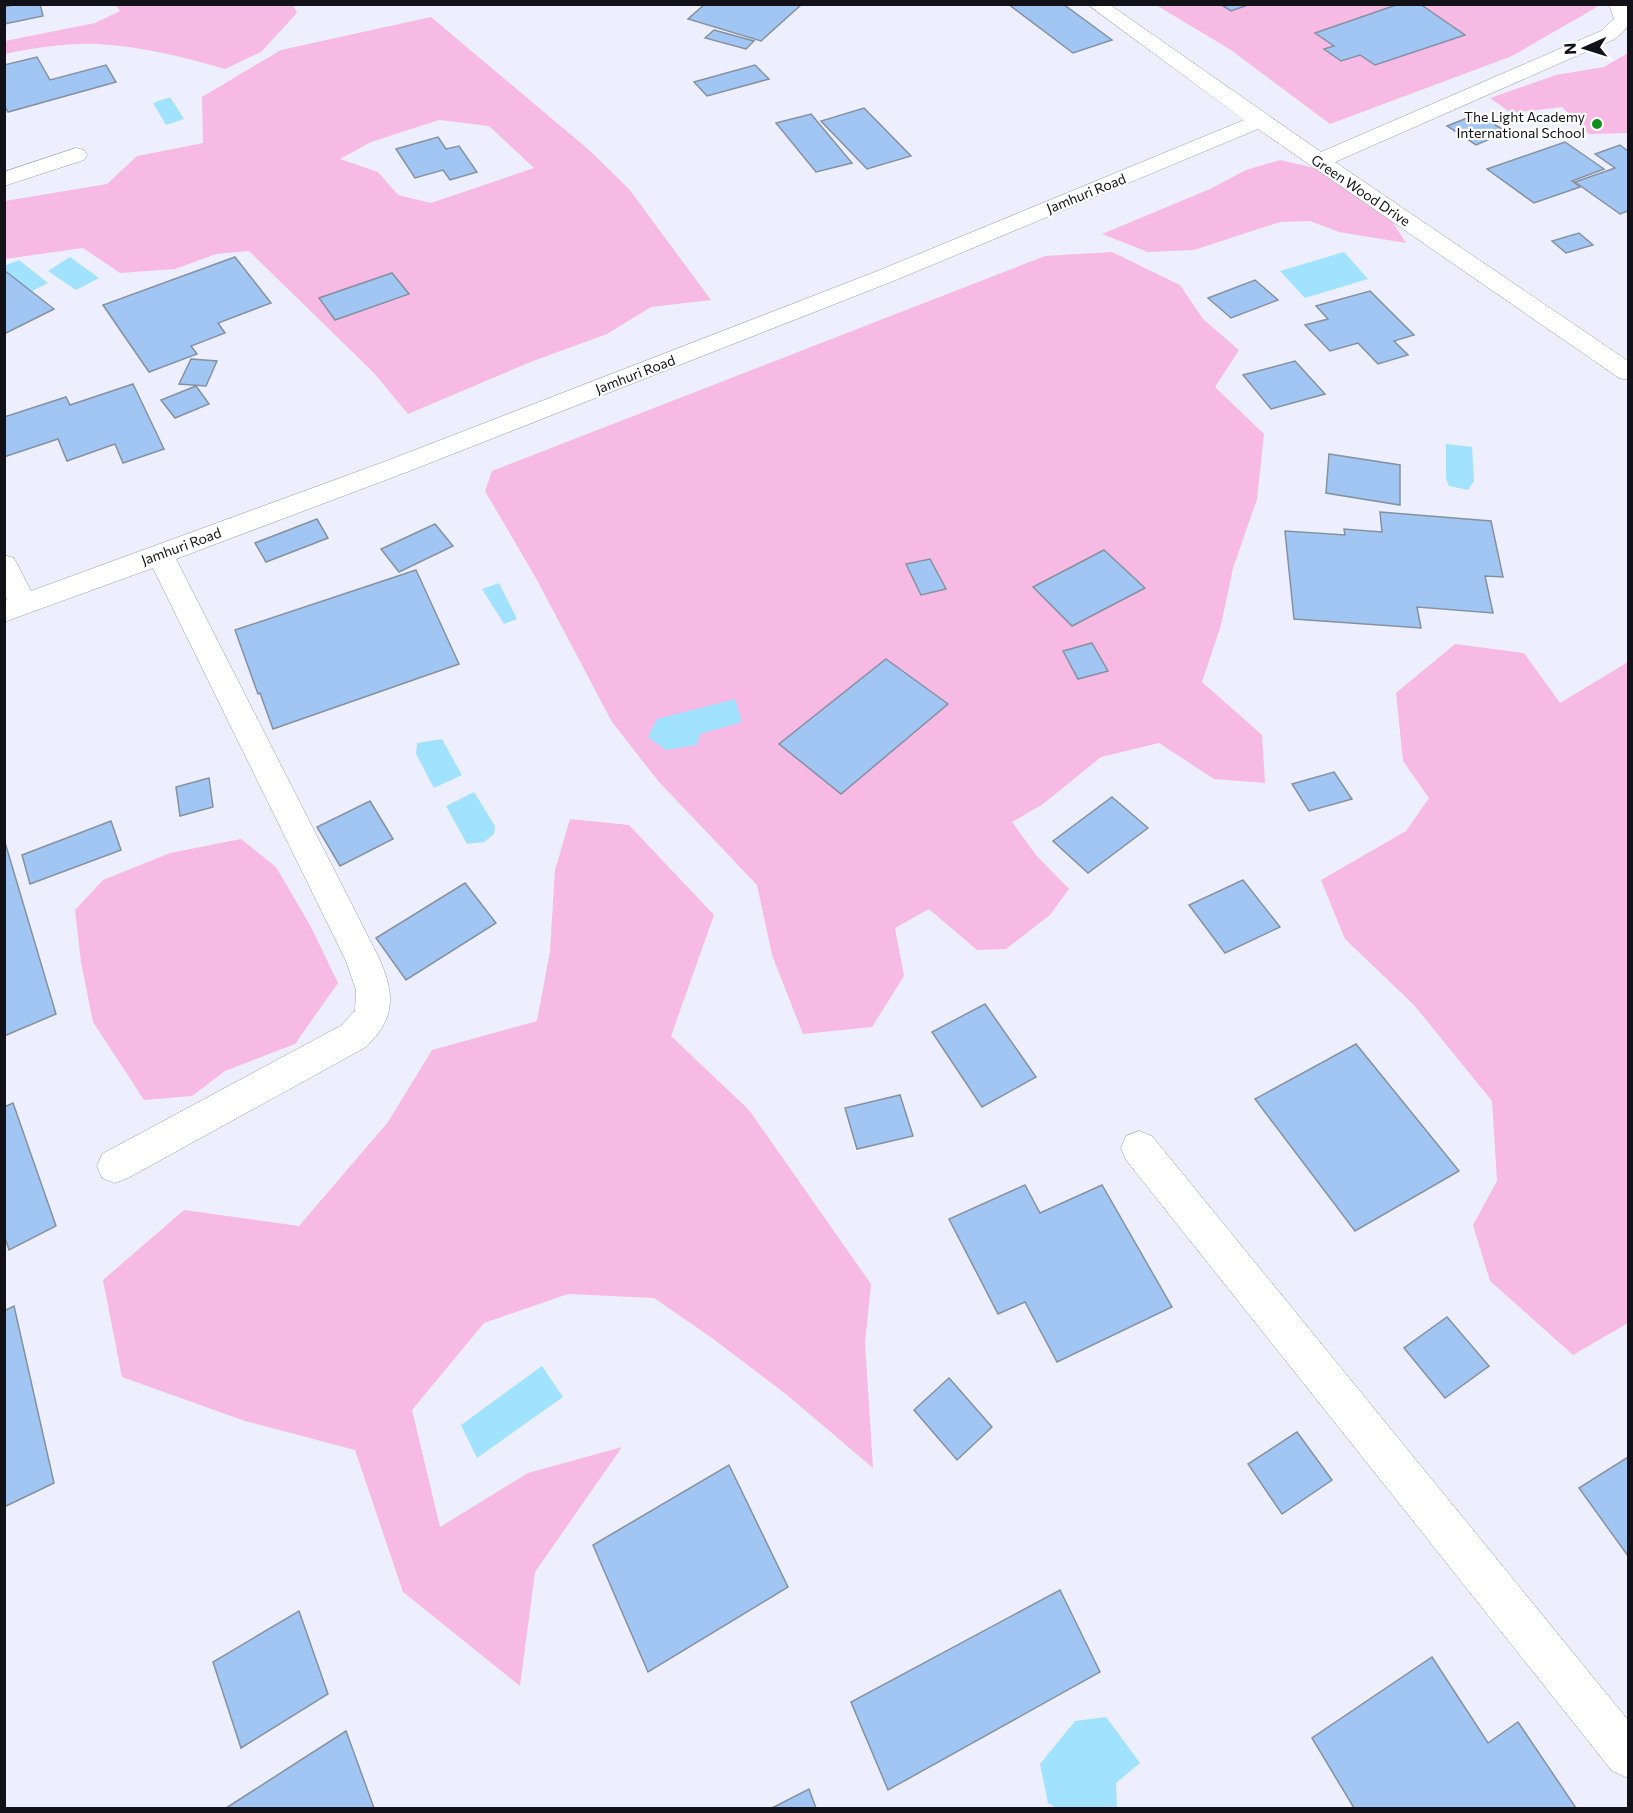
<svg xmlns="http://www.w3.org/2000/svg" width="1633" height="1813" font-family="Commissioner,sans-serif">
<style>
.green{fill:#f6bae5;fill-rule:evenodd}
.water{fill:#a1e3ff}
.building{fill:#a1c6f4;stroke:#86919f;stroke-width:1.5}
.lines{fill:none;stroke-linecap:round;stroke-linejoin:round}
.minor-casing{stroke:#9ea0b1;stroke-width:1}
.minor{fill:#fff;fill-rule:evenodd}
.poi-dot{fill:#128e19;stroke:#fefefe;stroke-width:2}
.labels{text-anchor:middle;dominant-baseline:central;stroke-width:4.5;stroke-linejoin:round;paint-order:stroke}
.far-poi-label{font-size:14px;fill:#111117;stroke:#fefefe;text-anchor:end}
.far-street-label{font-size:14px;fill:#111117;stroke:#fefefe}
</style>
<rect width="100%" height="100%" fill="#eeeffe"/>
<g class="green">
<path d="M1593,4L1597,7L1512,56L1330,124L1231,50L1156,5Z"/>
<path d="M293,5L297,13L261,52L225,69C184,57 140,46 97,44C67,43 34,48 5,54V41L95,23L120,11L116,5Z"/>
<path d="M431,17L589,150L629,189L711,300L651,307L607,334L533,361L408,414L374,373L249,251L216,254L175,269L120,273L83,248L5,259L6,242L5,201L107,184L137,156L203,143L202,97L281,50ZM439,120L489,126L534,168L431,203L398,195L378,172L340,159L371,142Z"/>
<path d="M1628,53V133L1589,134L1562,107L1511,113L1490,98L1556,75L1604,67Z"/>
<path d="M1280,160L1319,169L1390,218L1406,243L1339,232L1310,221L1280,222L1194,250L1148,252L1102,234L1210,189L1246,170Z"/>
<path d="M1112,252L1180,285L1203,319L1239,350L1215,387L1264,434L1257,499L1233,568L1221,625L1202,682L1262,735L1265,783L1214,779L1159,743L1101,757L1043,804L1012,822L1036,855L1069,889L1050,915L1006,949L977,950L929,909L895,928L904,976L872,1027L803,1034L772,955L757,885L659,782L612,722L537,580L485,491L492,471L1045,256Z"/>
<path d="M1455,644L1524,653L1560,703L1628,662V1323L1573,1355L1490,1281L1473,1225L1497,1181L1492,1101L1414,1005L1345,939L1321,880L1406,831L1429,798L1403,761L1396,693Z"/>
<path d="M570,819L629,825L714,915L671,1036L749,1110L871,1284L865,1343L873,1468L787,1395L712,1338L654,1298L568,1294L484,1323L412,1410L440,1527L528,1473L622,1447L535,1572L520,1686L403,1592L355,1450L245,1421L122,1377L103,1280L184,1210L299,1226L388,1122L432,1050L537,1021L550,951L555,870Z"/>
<path d="M241,839L276,867L311,927L338,983L295,1044L225,1071L192,1096L144,1100L93,1022L81,962L75,910L103,880L170,853Z"/>
</g>
<g class="water">
<path d="M170,97L184,119L166,125L153,103Z"/>
<path d="M1344,252L1368,279L1305,298L1280,271Z"/>
<path d="M70,257L99,278L76,290L48,271Z"/>
<path d="M19,260L48,283L24,295L5,282L4,266Z"/>
<path d="M1446,444L1472,447L1474,481L1468,490L1449,486L1446,479Z"/>
<path d="M499,583L517,619L504,624L482,589Z"/>
<path d="M735,699L742,722L700,734L697,745L666,750L648,737L657,719Z"/>
<path d="M442,739L462,775L434,788L416,754L417,743Z"/>
<path d="M474,792L495,826L494,834L484,842L467,844L446,806Z"/>
<path d="M542,1366L563,1397L477,1458L461,1425Z"/>
<path d="M1106,1717L1140,1763L1116,1783L1117,1808H1056L1048,1803L1040,1764L1075,1721Z"/>
</g>
<g class="building">
<path d="M17,4H40L43,16L4,24V7Z"/>
<path d="M705,4H802L761,41L688,19Z"/>
<path d="M1008,4H1063L1112,40L1073,53Z"/>
<path d="M1220,4H1251L1231,11Z"/>
<path d="M1399,4H1420L1465,35L1375,65L1360,55L1341,61L1324,49L1334,46L1315,33Z"/>
<path d="M714,30L754,41L746,49L705,38Z"/>
<path d="M37,57L50,80L106,65L116,82L8,112L4,105V65Z"/>
<path d="M755,65L769,79L707,96L694,82Z"/>
<path d="M864,108L911,156L867,169L821,121Z"/>
<path d="M811,114L852,163L816,172L776,123Z"/>
<path d="M1477,114L1507,132L1476,145L1447,126Z"/>
<path d="M438,137L446,149L459,146L477,172L450,180L443,170L415,178L396,149Z"/>
<path d="M1565,142L1604,169L1572,181L1580,187L1534,203L1487,169Z"/>
<path d="M1620,145L1628,151V211L1620,214L1575,182L1615,168L1595,154Z"/>
<path d="M1579,233L1593,245L1566,253L1552,241Z"/>
<path d="M235,257L271,303L218,323L225,333L191,346L197,354L149,372L103,305Z"/>
<path d="M4,270L54,309L4,334Z"/>
<path d="M392,273L409,294L335,320L319,298Z"/>
<path d="M1255,280L1278,300L1231,318L1208,298Z"/>
<path d="M1370,291L1414,335L1394,341L1408,355L1378,364L1358,343L1330,351L1305,325L1328,319L1316,306Z"/>
<path d="M191,359L217,361L206,386L179,384Z"/>
<path d="M1295,361L1325,394L1271,409L1243,375Z"/>
<path d="M133,384L164,449L123,463L115,444L67,461L58,439L4,457V417L66,397L70,405Z"/>
<path d="M196,386L209,404L175,418L161,400Z"/>
<path d="M1329,454L1400,465V505L1326,493Z"/>
<path d="M1380,512L1491,521L1503,577L1485,576L1493,613L1417,607L1421,628L1294,619L1285,531L1345,535L1344,529L1382,532Z"/>
<path d="M317,519L328,538L266,562L255,543Z"/>
<path d="M435,524L453,546L399,572L381,549Z"/>
<path d="M1104,550L1145,588L1072,626L1033,587Z"/>
<path d="M930,559L946,589L921,595L906,564Z"/>
<path d="M416,570L459,664L273,729L260,693L258,694L235,630Z"/>
<path d="M1092,643L1108,671L1078,679L1063,651Z"/>
<path d="M886,659L948,704L841,794L779,744Z"/>
<path d="M1334,772L1352,799L1309,811L1292,784Z"/>
<path d="M209,778L213,807L180,816L176,787Z"/>
<path d="M1112,797L1148,828L1088,873L1053,841Z"/>
<path d="M370,801L393,839L340,866L317,827Z"/>
<path d="M111,821L121,850L30,884L22,855Z"/>
<path d="M4,839L56,1014L4,1036Z"/>
<path d="M1243,880L1280,927L1225,953L1189,905Z"/>
<path d="M465,883L496,923L406,980L376,938Z"/>
<path d="M985,1004L1036,1077L982,1107L932,1032Z"/>
<path d="M1356,1044L1459,1171L1355,1231L1255,1099Z"/>
<path d="M900,1095L913,1136L857,1149L845,1108Z"/>
<path d="M13,1103L56,1226L9,1250L4,1235V1107Z"/>
<path d="M1025,1185L1040,1213L1102,1185L1172,1307L1057,1362L1025,1302L998,1314L949,1219Z"/>
<path d="M14,1306L54,1483L4,1507V1311Z"/>
<path d="M1447,1317L1489,1366L1445,1398L1404,1348Z"/>
<path d="M949,1378L992,1427L957,1460L914,1410Z"/>
<path d="M1297,1432L1332,1480L1282,1514L1248,1464Z"/>
<path d="M1628,1457V1556L1579,1488Z"/>
<path d="M729,1465L788,1587L648,1672L593,1545Z"/>
<path d="M1060,1590L1100,1672L888,1790L851,1702Z"/>
<path d="M299,1611L328,1694L241,1748L213,1662Z"/>
<path d="M1432,1657L1488,1743L1518,1722L1576,1808H1354L1312,1738Z"/>
<path d="M346,1731L374,1808H226Z"/>
<path d="M809,1789L816,1808H772Z"/>
</g>
<g class="lines">
<g class="minor-casing">
<g id="minor">
<path d="M1087,4H1109L1321,152L1601,31L1614,19L1609,4H1628V27L1615,39L1335,162L1628,361V380L1619,378L1258,129L896,280L407,472L176,559L379,958C395,994 396,1018 366,1047L128,1178L115,1183L102,1178L97,1166L102,1154L342,1025L355,1010L356,990L346,961L153,568L4,622V601L7,600L4,594V555L14,558L31,591L389,460L880,270L1244,120Z"/>
<path d="M76,148L84,150L87,155L84,160L4,186V172Z"/>
<path d="M1139,1131L1152,1136L1628,1720V1778L1612,1771L1126,1160L1121,1148L1126,1136Z"/>
</g>
</g>
<use href="#minor" class="minor"/>
</g>
<circle class="poi-dot" cx="1597" cy="124" r="6"/>
<g class="labels">
<g class="far-poi-label">
<text x="1585" y="116">The Light Academy<tspan x="1585" dy="16">International School</tspan></text>
</g>
<g class="far-street-label">
<text transform="translate(1361 190) rotate(34)">Green Wood Drive</text>
<text transform="translate(1086 193) rotate(-22)">Jamhuri Road</text>
<text transform="translate(635 374) rotate(-21)">Jamhuri Road</text>
<text transform="translate(181 546) rotate(-20)">Jamhuri Road</text>
</g>
</g>
<rect width="1633" height="1813" fill="none" stroke="#111117" stroke-width="12"/>
<g transform="translate(1585 48) rotate(267)" stroke="#fefefe" stroke-width="4.5" paint-order="stroke">
<path d="M0-4.5L10 22L0 15L-10 22Z" fill="#111117"/>
<text y="-9" font-size="16" font-weight="bold" text-anchor="middle" fill="#111117">N</text>
</g>
</svg>
